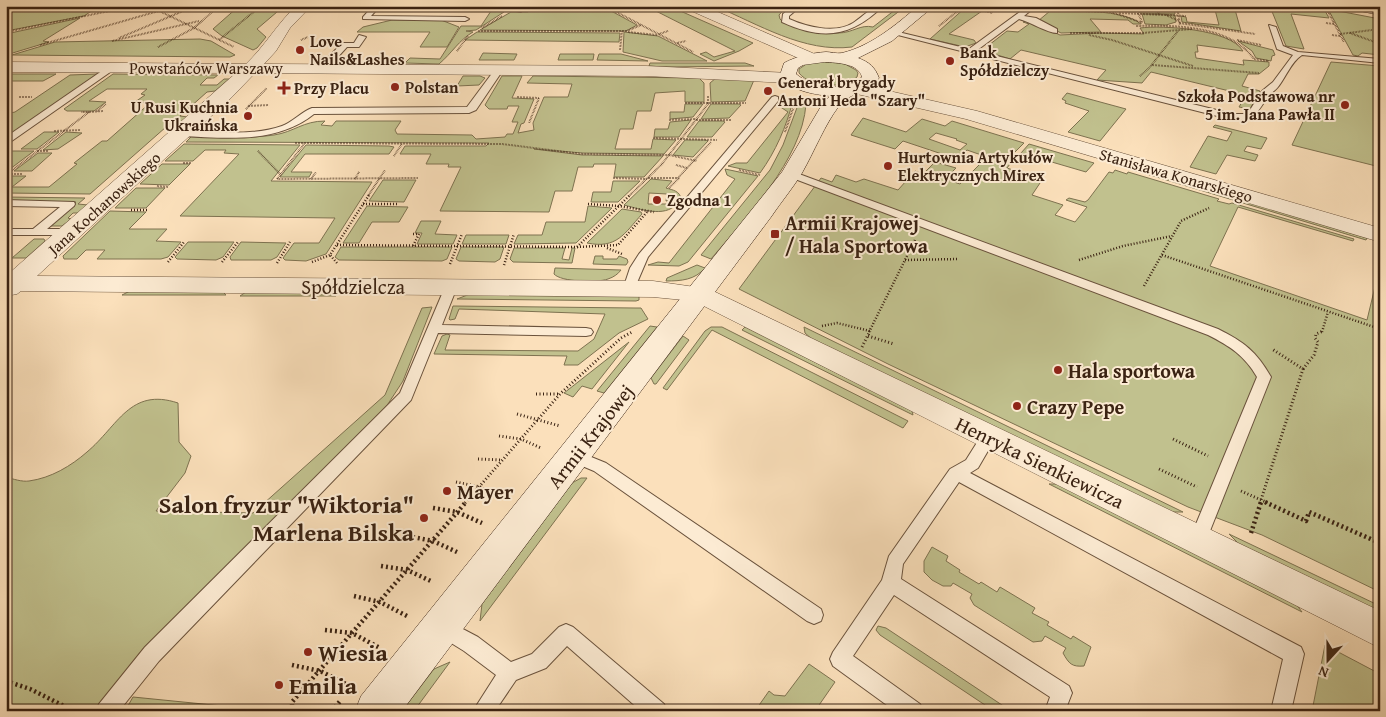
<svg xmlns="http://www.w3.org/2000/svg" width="1386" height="717" font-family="'Gentium Book Plus',serif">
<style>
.green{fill:#c1c18e;stroke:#7e7250;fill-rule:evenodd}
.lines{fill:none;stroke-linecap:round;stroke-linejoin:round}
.lane-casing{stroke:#6a523c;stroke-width:2}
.street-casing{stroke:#6a523c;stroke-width:1}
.secondary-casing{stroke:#3a2212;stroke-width:1}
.path-far3{stroke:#3a2212;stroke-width:2;stroke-dasharray:0.5 1;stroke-linecap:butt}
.path-far2{stroke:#3a2212;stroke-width:2.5;stroke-dasharray:1 2;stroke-linecap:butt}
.path-far1{stroke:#3a2212;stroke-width:3;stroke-dasharray:1 2.5;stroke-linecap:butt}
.path{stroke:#3a2212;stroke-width:4.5;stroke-dasharray:2 3;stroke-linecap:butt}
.lane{fill:#fcebd3;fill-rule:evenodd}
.street{fill:#fcebd3;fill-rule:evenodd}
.secondary{fill:#fcebd3;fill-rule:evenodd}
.poi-dot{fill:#8f2418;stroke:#fcebd3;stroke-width:2}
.labels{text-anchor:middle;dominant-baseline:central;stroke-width:4;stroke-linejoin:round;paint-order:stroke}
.far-poi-label{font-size:16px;font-weight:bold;fill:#3a2212;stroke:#fcebd3;text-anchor:start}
.far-street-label{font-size:16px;fill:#3a2212;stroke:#fcebd3}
.poi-label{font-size:20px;font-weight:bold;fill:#3a2212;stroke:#fcebd3;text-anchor:start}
.street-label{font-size:20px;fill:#3a2212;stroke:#fcebd3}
.near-poi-label{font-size:24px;font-weight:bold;fill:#3a2212;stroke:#fcebd3;text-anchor:start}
</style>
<rect width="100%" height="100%" fill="#fbe0bb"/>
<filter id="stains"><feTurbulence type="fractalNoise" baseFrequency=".004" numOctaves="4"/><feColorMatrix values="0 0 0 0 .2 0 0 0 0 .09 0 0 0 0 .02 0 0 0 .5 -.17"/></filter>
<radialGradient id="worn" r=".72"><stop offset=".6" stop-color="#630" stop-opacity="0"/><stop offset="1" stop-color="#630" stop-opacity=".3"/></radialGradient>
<g class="green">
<path d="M7,6H99L84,16L6,31Z"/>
<path d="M239,6H284L257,29L266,37L257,48L253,50L222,36L213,29Z"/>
<path d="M531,6H602L637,25L626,31L480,30L511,12H528Z"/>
<path d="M646,6H669L753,43L739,51L714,61L700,54L706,52L714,57L735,51Z"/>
<path d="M715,6H787L779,15L780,19L784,23C801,26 820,33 838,33C853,33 860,24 873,27L900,6H906L852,47C804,53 758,24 715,6Z"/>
<path d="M1047,6H1132L1136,12L1052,9L1053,8Z"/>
<path d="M1137,6H1174L1175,14L1140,13Z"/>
<path d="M1214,6H1234L1241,31L1182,22L1181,16L1186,17L1187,22L1219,25Z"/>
<path d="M1282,6H1312L1324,9L1329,18L1291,14L1304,49L1286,46L1271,9L1283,10Z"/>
<path d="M966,7L982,11L949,34L974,40L976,43L965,47L930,39Z"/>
<path d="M1328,9L1380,19V55L1362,53L1358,56L1353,55Z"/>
<path d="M491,11L504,12L476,30L466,31L473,32C459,40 452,53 439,64L405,63L410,58L440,59L461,26H481Z"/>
<path d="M1050,11C1073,11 1123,9 1141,24H1133L1128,20L1090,19L1101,32L1061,33L1038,21Z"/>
<path d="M1142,14L1175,15L1176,22L1166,25L1145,24Z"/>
<path d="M80,18L43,41L49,42L6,55V34Z"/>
<path d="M392,20H441L459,27L447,47H420L430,32H357L363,27Z"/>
<path d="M1027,20L1060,35L1101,33L1144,34L1140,28C1162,25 1230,29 1243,51L1197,45L1198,52H1195L1196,58L1244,65L1243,60L1269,62V66L1259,74H1248L1242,86L1260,91L1250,109L1239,107L1246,95L1151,72L1142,83L1097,80L1106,70L1021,50L1010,59L991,53L989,45L1007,31L1018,32L1029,24L1023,22Z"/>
<path d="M477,32L620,33L619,42L465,40Z"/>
<path d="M624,32L658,36L707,61H662L623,52Z"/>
<path d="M200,39L211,41L235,55L230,57L12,55L55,42Z"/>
<path d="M1238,41L1273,50L1275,55L1272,56L1271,61L1256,58L1252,51Z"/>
<path d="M483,53L517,54L514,60H479Z"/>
<path d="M560,54H594L593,60H558Z"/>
<path d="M599,54H621L648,61L597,60Z"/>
<path d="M825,61L843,63L856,70L858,73L857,77C844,89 811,88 799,73V69L808,63Z"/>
<path d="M1331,62L1380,66V167L1292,145Z"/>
<path d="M650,63H745L754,66L663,67L649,66Z"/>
<path d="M6,74H56L43,81H6Z"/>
<path d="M97,74L96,75L6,138V114L15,112L70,75Z"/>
<path d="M113,74L218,75L214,78H207L200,85H217L224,79H229L215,91L207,92L180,116L188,117L176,127H166L90,194L6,193V177L8,176H26L12,187H49L77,164L74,163L102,141H107L150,103L135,102L145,95L141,94L147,89H107L89,101L106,102L94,111H67L64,109Z"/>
<path d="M463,76H480L485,78L479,85L457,86Z"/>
<path d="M502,76H522L512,98L534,99L524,123L521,124L518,133L534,130L533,123L544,97H568L572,84L527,83L533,76L699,78L704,83V102H685V91L655,93L651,111H637L633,129H620L615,149H651L653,139L676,140L664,154L583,153L534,149L582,155L663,156L644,177H614L616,164H594L593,167H578L572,191H555L549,212L440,211L461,167H448L449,164H426L431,154H400L405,146H486L489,143L186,142L192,136C219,136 248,139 274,135C294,132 303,121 325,121L321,125L332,126L336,121H401L395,130L397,134L472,135L476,139L505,137L507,134H513L518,122H512L519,106H508L507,109H489L485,105Z"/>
<path d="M716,78L754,80L745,101L711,102L710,83Z"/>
<path d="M1067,93L1126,109L1100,141L1068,132L1089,111L1065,103L1066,101L1062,99Z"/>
<path d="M783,99L793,101C786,127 776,151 760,173L728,166L736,163H747L788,112L779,106Z"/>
<path d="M685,104H703L693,117L670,119V112H684Z"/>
<path d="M711,104H739L741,105L729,118L701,119Z"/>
<path d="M806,104C802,160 746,217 711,259L701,255L770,170L783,145L798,105Z"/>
<path d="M863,118L906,132L922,119L945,126L952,121L1024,143L1005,162L1010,164L1007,168L1042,180L1032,195L1063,205L1055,215L1075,222L1087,207L1066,200L1069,198L1085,202L1088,200L1109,172L1113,173L1115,170L1127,174L1128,172L1219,199L1217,201L1229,204L1232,203L1354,239L1353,241L1238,207L1210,266L1367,320L1380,266V592L1262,535L1188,507L888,364L739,289L821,178L832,182L836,175L856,182L864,179L898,190L915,171L923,174L935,162L956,168L945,179L960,184L987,157L967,150L957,159L903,141L895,149L851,135ZM936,133L957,139L956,140L967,144L960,150L929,139Z"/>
<path d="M691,120L679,137H654L655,129H668L670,122Z"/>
<path d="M699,121H723L725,122L712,137H687Z"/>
<path d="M1215,125L1267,138L1261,149L1247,146L1244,151L1258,155L1255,161L1227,155L1216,174L1190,167L1208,136L1227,141L1232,132L1213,127Z"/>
<path d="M44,132H59L37,149H21Z"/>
<path d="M66,132L82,133L58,149L43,150Z"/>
<path d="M685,140H706L708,141L693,157L673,155Z"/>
<path d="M184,144L300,145L271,181L372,182L326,254L306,261L285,260L283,258L294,243H319L335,218L180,216L239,154L224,153L226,150H205L193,161H165Z"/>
<path d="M1029,144L1094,163L1086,172L1021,153Z"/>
<path d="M306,145L389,146L394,147L389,154H305L291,172H312L309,177H280Z"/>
<path d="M6,151H34L6,172Z"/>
<path d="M38,153H52L32,171H14Z"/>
<path d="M162,164H190L169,185L140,184Z"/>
<path d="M1131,166L1367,238L1366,240L1130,169Z"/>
<path d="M725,169L758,176L688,262L679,266L648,265L658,262L669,263L735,179L727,175Z"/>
<path d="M651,179L672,181L666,188C673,190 680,191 681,199L666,201L667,194L649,193L648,204H677C664,218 640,209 624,205Z"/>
<path d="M383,180H416L404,202L369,201Z"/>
<path d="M613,181H640L618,202H591L593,192H611Z"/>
<path d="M136,188H165L146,208H115Z"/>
<path d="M6,197L85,198L78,204L88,205L84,213H73L68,218L71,219L62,226H50L76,202L6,201Z"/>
<path d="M367,206L408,207L399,222H372L359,243H343Z"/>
<path d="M588,206L612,208L576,243L514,244L518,235H542L546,222H585Z"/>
<path d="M622,209L641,212L642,214C624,234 617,249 587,243Z"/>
<path d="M110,211L146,212L129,229H167L156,241L181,242L168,257L161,259H97L105,250H86L77,259H64L63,256Z"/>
<path d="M421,221H441L435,234L457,235L453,244H417L422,233H415Z"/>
<path d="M466,235H509L506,244H462Z"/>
<path d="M34,239H44L45,241L26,258H12Z"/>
<path d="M188,242H234L223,257L216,260L177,259L175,257Z"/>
<path d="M241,242L286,243L277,257L271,260H231L230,257Z"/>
<path d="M341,247H452L447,259L442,261L339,260L335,257Z"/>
<path d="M461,247H504L500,259L495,262L459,261L456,259Z"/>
<path d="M514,248H565L562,259L569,260L572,248H575L572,263L513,262L510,259Z"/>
<path d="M595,256H603V259H617L619,256L627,259L628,262L626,265L593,264Z"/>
<path d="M697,265L705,268C695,280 681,281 666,281L667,278Z"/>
<path d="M555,268L621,270C618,274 614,277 608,279C597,283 561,282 554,274Z"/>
<path d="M130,291L223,292L226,295H122Z"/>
<path d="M246,292L333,293L336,296H240Z"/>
<path d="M470,294L639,296V300L636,301L457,299Z"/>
<path d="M453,306L635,308H641L648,319L619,333L578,365H564L567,356L434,354L442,336L447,334L450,335L445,350L578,351L594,339L605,314L459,309L455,319L450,320L449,319Z"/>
<path d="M432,307L403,381L384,410L157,635L94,711H6V477C13,479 22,482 29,481C51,478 71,466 87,452C118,426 130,387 178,403L179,442L191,456L185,473L156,511L253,513L385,395L422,308Z"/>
<path d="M650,326L657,327L604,393L597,391Z"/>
<path d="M711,327H722L908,421L903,428L712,330L667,390L663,388L705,331Z"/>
<path d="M745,327L912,411L913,415L742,330Z"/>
<path d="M804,327L1183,512H1172L813,340L805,333Z"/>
<path d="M683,336L689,340L656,384H654L651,378Z"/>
<path d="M629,342L592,389L582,386L573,397L564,393Z"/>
<path d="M581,478H587L480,621L482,604L572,483Z"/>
<path d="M1049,484H1058L1296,604L1302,612Z"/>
<path d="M1229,534L1380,606V615L1240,545Z"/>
<path d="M932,547L948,556L946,561L960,570L959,572L979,584L981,582L997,592L1000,587L1035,608L1032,613L1049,622L1047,625L1071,639L1073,636L1091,647L1084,666C1072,667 1069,664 1063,653L1066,648L1045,636L1042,641L1033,642L974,605L970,598L972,594L953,583L951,586H943L932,580L924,572V561Z"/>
<path d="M878,626L886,628L1011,711H994L880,635L876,630Z"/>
<path d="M1325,645L1380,674V711H1312Z"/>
<path d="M450,662L414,711H402L434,669Z"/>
<path d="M809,664L835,682L815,711H755L769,691L774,695L785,696Z"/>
<path d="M133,697L273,711H125Z"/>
</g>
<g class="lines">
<g class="lane-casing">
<g id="lane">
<path d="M373,6H380L371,16L465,17L469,19L465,21L363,19V17Z"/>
<path d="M518,6H525L521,12L516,11Z"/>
<path d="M793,6H801L789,16V19C807,27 835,34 853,23C864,16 871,6 883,6C851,37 823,41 782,22L783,14Z"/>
<path d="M1028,6H1036L1024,16L1036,18L1057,29V33C1047,33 1031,22 1019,19L976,51L1233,114H1244L1250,110L1262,91L1273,82L1293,55L1277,49L1269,25L1276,27L1283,46L1298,52L1380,59V63L1302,55C1291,62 1286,77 1278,87C1275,91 1269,94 1267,98C1256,114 1255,120 1233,120L890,33L894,31L969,49Z"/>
<path d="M359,35L366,37L359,47H347L325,71H319V67L342,43H354Z"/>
<path d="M109,66L116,68L6,145V137Z"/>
<path d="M496,68L503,70L476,110L469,113L314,114C277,144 227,138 181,136L176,133L181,130C213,131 251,137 282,126C293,122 301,112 312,108L467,107Z"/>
<path d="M775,96L778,97V101L648,257L633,292H625L623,289L630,268L639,254L772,97Z"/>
<path d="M791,171L1218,329C1244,342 1256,351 1271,377L1204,546L1198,548L1192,546L1189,541L1257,377C1245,356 1230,346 1208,335L787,176L786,174Z"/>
<path d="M6,200L74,202L75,204L74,206L47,229H71L77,232L71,235H6V229H33L60,207L6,206Z"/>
<path d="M451,283L457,287L442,325L586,328L591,329L593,332L591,335L586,336L438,333L411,400L159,661L119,711H96L99,704L145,647L400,393L445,287Z"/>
<path d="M988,431L993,433L996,437L978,468L970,473L1301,647L1304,654L1291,711H1271L1283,659L959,482L903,564L901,579L1069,686L1072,693L1065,711H1045L1050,697L894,595L853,656L920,704L923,711H895L833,666L830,659L833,652L882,580L889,556L950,469L966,460L983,433Z"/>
<path d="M574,450L606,463L821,609L823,615L821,621L814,624L807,621L594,471L568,460L566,456L568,452Z"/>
<path d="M442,618L478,637L511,662L532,654L559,627L566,624L573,627L664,704L667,711H641L567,646L546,668L516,680L495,711H473L496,675L464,651L435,633L432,627L435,621Z"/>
</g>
</g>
<g class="street-casing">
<g id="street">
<path d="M296,6H311L290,28L276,51L264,64L646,66L790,73L796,75L798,78L796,81L790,83L646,76L255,73L232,97L37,276L653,281L709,289L1380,611V648L694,301L653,297L21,291L17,294L6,296V276L236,73L6,72V62L246,64C265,46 277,24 296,6Z"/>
<path d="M685,6H704L817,55L819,58L817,61H805L687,9Z"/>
<path d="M854,83L977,111L1380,228V242L966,119L848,92L846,88L848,84Z"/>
</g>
</g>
<g class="secondary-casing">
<g id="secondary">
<path d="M918,6H934L892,41L858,58C869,62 875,67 879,78C869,93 850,92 839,106C825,124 814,152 802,173C793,188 781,202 771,217L402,711H355L361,696L782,172L823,103L830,96C812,94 791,91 780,75L784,63C797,56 812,53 826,52C831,52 836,54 842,53C871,46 896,25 918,6ZM825,62C838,63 858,63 862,77C846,92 812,88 796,74L798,68L803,65Z"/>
<path d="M1348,6L1380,7V15L1350,9Z"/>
</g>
</g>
<g class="path-far3">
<path d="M149,6L234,47"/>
<path d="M605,6L693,52"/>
<path d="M964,6L993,13"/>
<path d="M1092,6L1106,11"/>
<path d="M1135,6L1142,22"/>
<path d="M1142,6L1160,13"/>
<path d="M1177,6L1180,25"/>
<path d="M1318,6L1335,9"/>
<path d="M1258,7L1280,10L1279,6"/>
<path d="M978,8H1000"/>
<path d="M1326,8L1344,42"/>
<path d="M1059,9L1073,6"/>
<path d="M1055,10L1111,12L1143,23"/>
<path d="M324,11H333"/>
<path d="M1119,13L1186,16"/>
<path d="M1166,15L1179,21"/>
<path d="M1179,23L1255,34"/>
<path d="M1326,23L1334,24"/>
<path d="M939,26L964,6"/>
<path d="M1136,26C1174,25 1230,25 1254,59L1269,61"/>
<path d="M482,28L502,16"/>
<path d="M478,31H627L641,25"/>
<path d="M6,32L134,6"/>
<path d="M628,32L657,35"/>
<path d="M1070,33H1142L1192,29"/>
<path d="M1350,33L1375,42"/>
<path d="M659,34L668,31"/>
<path d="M1340,34L1372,30"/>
<path d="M1089,35L1112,40L1193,66"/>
<path d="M1332,35L1340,36"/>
<path d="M119,38L195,6"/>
<path d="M219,40L261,6"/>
<path d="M301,40L308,37"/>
<path d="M1237,40L1261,45"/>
<path d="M112,41L199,21"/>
<path d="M677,43L686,41"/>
<path d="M40,45L176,6"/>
<path d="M158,47L194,28L219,6"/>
<path d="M620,50L622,31"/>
<path d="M457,51L468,36"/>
<path d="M1152,65L1259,73"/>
<path d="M1140,76L1150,67L1178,31"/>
<path d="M19,97H32"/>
<path d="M517,97L539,98L529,123"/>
<path d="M685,103H746"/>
<path d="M248,106L269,105"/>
<path d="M246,109L267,88"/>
<path d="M97,111L106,104"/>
<path d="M89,112L103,111"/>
<path d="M669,120L695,119"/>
<path d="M696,120H732"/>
<path d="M54,131L81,130"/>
<path d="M785,132L795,103"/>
<path d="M653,138L717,140"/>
<path d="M295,143L502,144L582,154L669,155L697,161"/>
<path d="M304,144L277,179L418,178"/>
<path d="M37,151H49"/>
<path d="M258,151L280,174"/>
<path d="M394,156L402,144"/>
<path d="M183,163H192"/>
<path d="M676,165L687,168"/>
<path d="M739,170L760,175"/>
<path d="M8,174H23"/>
<path d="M6,175L89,112H81"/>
<path d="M613,178L647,179"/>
<path d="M648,178H678L711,142"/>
<path d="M311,179L316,172"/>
<path d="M355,179L359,172"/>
<path d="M157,186L168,187"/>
<path d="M669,188L679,178"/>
<path d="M368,196L385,170"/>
<path d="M629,196L662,164L708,104V95"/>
</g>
<g class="path-far2">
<path d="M363,204H399"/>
<path d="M588,204L619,206L654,212"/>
<path d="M131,210H148"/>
<path d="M413,234H419L413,246"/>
<path d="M337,245L577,247L630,195"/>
<path d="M577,247L618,245L647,212"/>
<path d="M607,248L622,254"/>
<path d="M1162,255L1380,329"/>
<path d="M905,260L958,259"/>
<path d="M1079,260L1123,246L1172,236"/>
<path d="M168,262L184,242"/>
<path d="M222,262L238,242"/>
<path d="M312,262L330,255"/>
<path d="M277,263L290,242"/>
<path d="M337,263L330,255L369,195"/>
<path d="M450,264L462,234"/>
<path d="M504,265L514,234"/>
<path d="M1144,286L1181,221L1209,208"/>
<path d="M822,326L837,323L870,331"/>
<path d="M869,332L915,240"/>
<path d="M1322,332L1328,312"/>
</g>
<g class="path-far1">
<path d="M868,336L894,344"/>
<path d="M862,347L870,331"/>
<path d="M1303,369L1314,355L1318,342L1315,338L1316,334L1323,331"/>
<path d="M536,394H560"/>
<path d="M517,414L560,426"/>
<path d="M499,436L521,439L541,448"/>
<path d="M1173,439L1208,456"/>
<path d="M478,459L502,460"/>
<path d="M1159,469L1197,487"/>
<path d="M456,482L480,487L503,497"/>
<path d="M1241,491L1268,503"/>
<path d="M465,503L560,394L621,338L632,332"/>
<path d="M1260,503L1303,369L1272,349"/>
</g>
<g class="path">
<path d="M1265,502L1306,521L1309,512L1380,543"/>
<path d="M433,508L457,512L482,523"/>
<path d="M1251,533L1261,502"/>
<path d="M408,536L433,541L457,552"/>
<path d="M381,566L407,570L433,582"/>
<path d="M354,596L380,602L407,616"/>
<path d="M325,630L352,633L380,648"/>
<path d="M292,665L320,671L350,686"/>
<path d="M6,681L30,689L74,711"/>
<path d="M292,711V702L466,502"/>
<path d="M332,711L341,700"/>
</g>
<use href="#lane" class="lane"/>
<use href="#street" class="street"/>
<use href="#secondary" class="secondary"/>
</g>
<g class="poi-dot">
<circle cx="300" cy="50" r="5"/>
<circle cx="950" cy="61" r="5"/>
<circle cx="395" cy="87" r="5"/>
<path d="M281.5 80.5h5v5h5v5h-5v5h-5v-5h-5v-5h5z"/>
<circle cx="768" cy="91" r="5"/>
<circle cx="1345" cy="105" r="5"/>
<circle cx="248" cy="116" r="5"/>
<circle cx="888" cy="166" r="5"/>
<circle cx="657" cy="200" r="5"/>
<rect x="770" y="229" width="10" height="10" rx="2.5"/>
<circle cx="1058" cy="370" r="5"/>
<circle cx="1017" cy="406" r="5"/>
<circle cx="447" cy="491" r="5"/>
<circle cx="424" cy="518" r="5"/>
<circle cx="308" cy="652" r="5"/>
<circle cx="279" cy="685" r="5"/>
</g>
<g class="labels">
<g class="far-poi-label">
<text x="310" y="41">Love<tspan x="310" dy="18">Nails&amp;Lashes</tspan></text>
<text x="960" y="52">Bank<tspan x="960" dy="18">Spółdzielczy</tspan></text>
<text x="778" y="82">Generał brygady<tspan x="778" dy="18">Antoni Heda "Szary"</tspan></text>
<text x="405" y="87">Polstan</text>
<text x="294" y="88">Przy Placu</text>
<text x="1335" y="96" text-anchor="end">Szkoła Podstawowa nr<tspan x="1335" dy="18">5 im. Jana Pawła II</tspan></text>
<text x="238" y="107" text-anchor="end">U Rusi Kuchnia<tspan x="238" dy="18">Ukraińska</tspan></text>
<text x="898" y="157">Hurtownia Artykułów<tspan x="898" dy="18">Elektrycznych Mirex</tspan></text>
<text x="667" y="200">Zgodna 1</text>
</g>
<g class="far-street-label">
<text x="206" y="68">Powstańców Warszawy</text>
<text transform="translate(1176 175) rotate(16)">Stanisława Konarskiego</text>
<text transform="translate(104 203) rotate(-42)">Jana Kochanowskiego</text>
</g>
<g class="poi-label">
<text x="785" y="222">Armii Krajowej<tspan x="785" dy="23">/ Hala Sportowa</tspan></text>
<text x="1068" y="370">Hala sportowa</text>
<text x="1027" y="406">Crazy Pepe</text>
<text x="457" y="491">Mayer</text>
</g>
<g class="street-label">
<text x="353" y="286">Spółdzielcza</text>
<text transform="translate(590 436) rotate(-52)">Armii Krajowej</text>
<text transform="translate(1040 462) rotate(26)">Henryka Sienkiewicza</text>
</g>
<g class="near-poi-label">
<text x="414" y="504" text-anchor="end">Salon fryzur "Wiktoria"<tspan x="414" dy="28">Marlena Bilska</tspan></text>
<text x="318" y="652">Wiesia</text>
<text x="289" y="685">Emilia</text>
</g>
</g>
<rect width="1386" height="717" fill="none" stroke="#fbe0bb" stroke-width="25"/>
<rect x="8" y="8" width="1371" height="702" fill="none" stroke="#3a2212" stroke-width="2.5"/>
<rect x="12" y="12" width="1361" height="692" fill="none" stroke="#3a2212"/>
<g transform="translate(1328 660) rotate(201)" stroke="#fcebd3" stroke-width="4" paint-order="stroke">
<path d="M0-4L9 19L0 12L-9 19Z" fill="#3a2212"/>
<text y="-8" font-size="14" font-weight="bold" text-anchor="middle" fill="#3a2212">N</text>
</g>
<rect width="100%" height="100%" filter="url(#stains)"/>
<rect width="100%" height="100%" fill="url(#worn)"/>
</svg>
